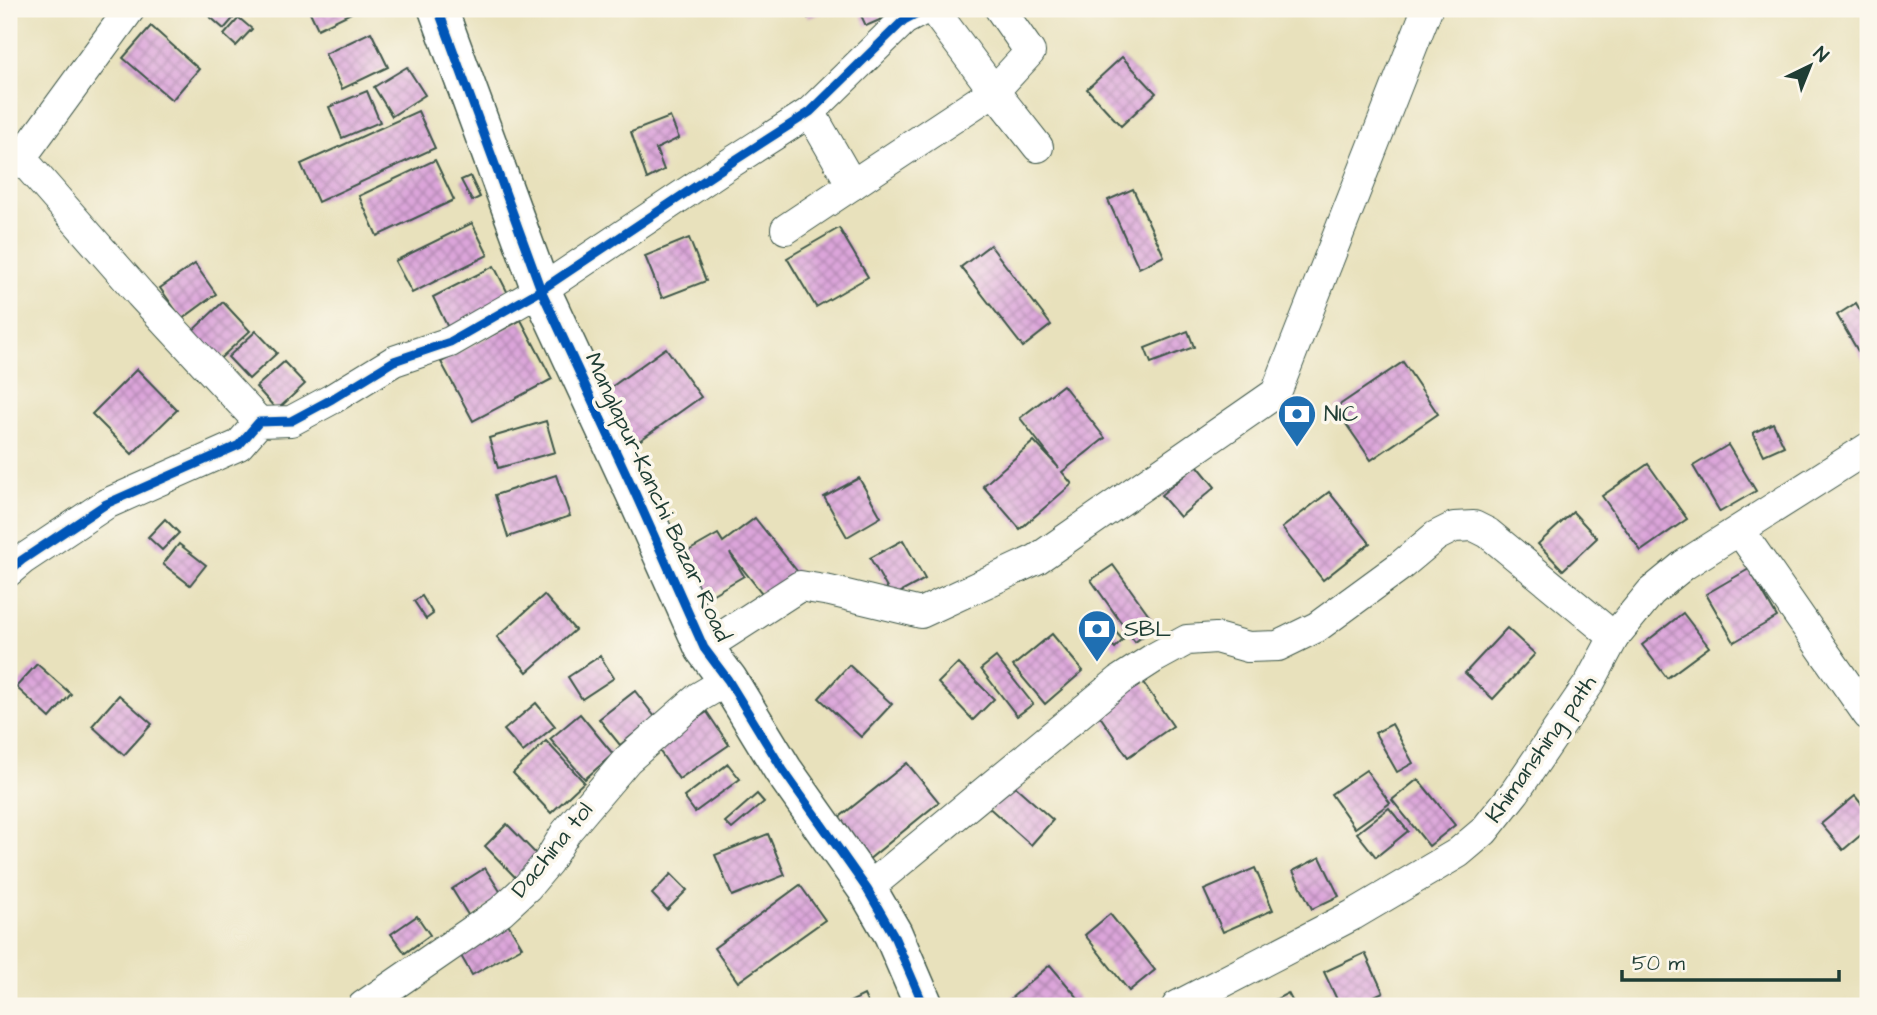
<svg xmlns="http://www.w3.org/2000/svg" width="1877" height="1015" font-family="'Architects Daughter',sans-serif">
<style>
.building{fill:url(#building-cross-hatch)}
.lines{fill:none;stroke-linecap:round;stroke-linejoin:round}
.street-casing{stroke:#3d5648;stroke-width:32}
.secondary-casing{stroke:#3d5648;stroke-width:41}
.street{stroke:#fff;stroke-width:30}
.secondary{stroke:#fff;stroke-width:38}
.cycleway-casing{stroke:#fbf7ec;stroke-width:13}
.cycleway{stroke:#0057b8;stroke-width:9}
.labels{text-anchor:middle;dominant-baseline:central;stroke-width:7;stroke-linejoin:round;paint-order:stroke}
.poi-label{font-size:23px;fill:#1f3d34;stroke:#fbf7ec;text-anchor:start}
.street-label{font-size:23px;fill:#1f3d34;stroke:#fbf7ec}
</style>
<defs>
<pattern id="building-cross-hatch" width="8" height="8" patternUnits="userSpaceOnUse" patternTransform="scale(1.75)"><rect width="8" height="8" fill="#dca5da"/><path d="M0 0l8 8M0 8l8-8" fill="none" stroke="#b288b2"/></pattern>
</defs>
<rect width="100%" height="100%" fill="#fbf7ec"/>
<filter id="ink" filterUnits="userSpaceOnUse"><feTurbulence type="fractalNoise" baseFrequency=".0143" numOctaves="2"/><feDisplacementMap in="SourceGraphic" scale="14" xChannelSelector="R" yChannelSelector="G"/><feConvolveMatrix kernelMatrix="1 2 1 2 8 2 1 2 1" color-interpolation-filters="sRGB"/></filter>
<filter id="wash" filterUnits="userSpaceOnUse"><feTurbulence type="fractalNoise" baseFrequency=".00686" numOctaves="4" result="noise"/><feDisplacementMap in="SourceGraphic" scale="28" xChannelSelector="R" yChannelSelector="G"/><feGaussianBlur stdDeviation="1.57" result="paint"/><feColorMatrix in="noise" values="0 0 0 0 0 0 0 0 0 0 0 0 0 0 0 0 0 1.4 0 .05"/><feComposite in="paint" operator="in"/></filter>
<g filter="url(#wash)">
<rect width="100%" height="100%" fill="#e8e1bc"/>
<g id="blocks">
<g class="building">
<path d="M201,9H233L238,13L224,29Z"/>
<path d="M312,9H349L351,13L318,29L309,10Z"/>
<path d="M804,9H820L822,13L808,18Z"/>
<path d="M858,9H878L882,19L866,26Z"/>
<path d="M239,18L252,29L236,46L224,35Z"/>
<path d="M151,26L199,69L172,100L123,58Z"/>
<path d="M371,32L388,67L342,89L325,54Z"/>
<path d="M1122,57L1156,93L1121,126L1087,89Z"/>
<path d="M407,67L425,95L392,116L374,87Z"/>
<path d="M367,91L380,122L342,138L329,107Z"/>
<path d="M418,111L435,148L318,202L301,164Z"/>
<path d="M670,117L679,138L656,149L664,170L647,179L631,132Z"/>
<path d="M435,160L454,200L377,236L359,196Z"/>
<path d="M470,176L480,197L472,201L461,180Z"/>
<path d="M1133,189L1164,256L1139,268L1108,200Z"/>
<path d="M472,223L488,255L412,293L395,261Z"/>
<path d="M839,228L868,277L816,307L787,258Z"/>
<path d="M689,238L706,281L662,298L645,256Z"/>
<path d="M990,245L1051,325L1023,347L961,267Z"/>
<path d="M195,264L216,294L182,319L160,288Z"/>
<path d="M494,266L512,301L450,332L433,297Z"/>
<path d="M223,302L250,331L214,364L188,335Z"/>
<path d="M1856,303L1868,324V361L1865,363L1837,315Z"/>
<path d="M521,320L552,379L473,421L441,362Z"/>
<path d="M256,331L277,353L249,379L228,357Z"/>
<path d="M1188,331L1194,347L1151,363L1145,348Z"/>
<path d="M666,348L701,397L632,446L596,398Z"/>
<path d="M284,362L305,384L277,410L256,387Z"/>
<path d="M1403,362L1438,414L1371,460L1335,408Z"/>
<path d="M137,369L177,410L132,454L92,414Z"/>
<path d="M1063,385L1105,438L1062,472L1072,484L1020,529L983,486L1034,441L1059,468L1020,418Z"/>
<path d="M546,421L555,452L498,468L489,438Z"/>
<path d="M1773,423L1784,446L1764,455L1753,433Z"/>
<path d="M1728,445L1756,491L1720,512L1693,466Z"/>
<path d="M1648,464L1687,519L1641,551L1602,496Z"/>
<path d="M1197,465L1215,487L1180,517L1161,495Z"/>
<path d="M556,475L570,516L508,537L495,495Z"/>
<path d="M859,478L881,517L847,537L824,497Z"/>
<path d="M1329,492L1370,543L1323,580L1282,528Z"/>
<path d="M1573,512L1597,538L1563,570L1538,544Z"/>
<path d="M755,518L801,576L769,602L730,553L744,576L701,601L676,558L718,534L723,542Z"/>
<path d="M165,519L179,533L162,550L148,537Z"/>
<path d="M903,540L925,579L892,597L870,558Z"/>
<path d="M179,544L206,565L190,585L163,564Z"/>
<path d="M1113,565L1157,626L1135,642L1091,580Z"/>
<path d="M1749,569L1777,617L1734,642L1706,594Z"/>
<path d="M544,595L575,630L527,672L497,637Z"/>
<path d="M422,596L433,614L426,619L414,601Z"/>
<path d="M1683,613L1709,647L1667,678L1642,645Z"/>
<path d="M1099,614L1123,640L1115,648L1090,622Z"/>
<path d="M1507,628L1535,654L1493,699L1465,673Z"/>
<path d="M1052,634L1083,671L1045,704L1013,666Z"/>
<path d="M600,656L614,678L582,699L568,677Z"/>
<path d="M996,657L1033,704L1017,716L981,669Z"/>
<path d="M958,663L994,699L973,720L938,683Z"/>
<path d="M37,664L71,694L50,718L16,687Z"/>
<path d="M849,665L892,704L861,737L819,698Z"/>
<path d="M1140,678L1173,726L1128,757L1095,709Z"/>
<path d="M635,691L655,717L620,745L599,719Z"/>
<path d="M119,695L152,724L124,755L92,726Z"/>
<path d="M536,703L555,726L523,752L504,730Z"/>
<path d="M707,712L729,745L679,779L656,746Z"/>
<path d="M580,714L613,754L585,779L550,739Z"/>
<path d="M1392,724L1413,763L1397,772L1375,733Z"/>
<path d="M546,741L584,782L551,813L513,773Z"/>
<path d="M907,763L939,802L868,860L836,820Z"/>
<path d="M728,764L740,779L695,812L684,797Z"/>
<path d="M1366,770L1390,803L1355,828L1331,794Z"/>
<path d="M1418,779L1455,825L1429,846L1392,800Z"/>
<path d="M1008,780L1053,820L1031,845L986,805Z"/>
<path d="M757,794L764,802L732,829L725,822Z"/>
<path d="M1855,796L1868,812V829L1843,850L1821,824Z"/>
<path d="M1389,808L1408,831L1376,857L1357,833Z"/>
<path d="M507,824L539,857L517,879L485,846Z"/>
<path d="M768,834L785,875L732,896L715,855Z"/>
<path d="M1320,857L1339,896L1312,909L1293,871Z"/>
<path d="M485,868L503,896L470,918L452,889Z"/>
<path d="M1255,868L1273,910L1223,932L1204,890Z"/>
<path d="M671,874L687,890L667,910L652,894Z"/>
<path d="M800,885L825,920L738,982L714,948Z"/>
<path d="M1110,914L1155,970L1129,991L1085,935Z"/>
<path d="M417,916L430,935L405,953L391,934Z"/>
<path d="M507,922L522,947L472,975L457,949Z"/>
<path d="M1365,953L1383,992L1353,1006H1340L1324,972Z"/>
<path d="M1050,965L1085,1006H1016L1010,999Z"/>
<path d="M1288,993L1295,1006H1263Z"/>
<path d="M864,995L869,1006H842Z"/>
</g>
</g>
</g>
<g filter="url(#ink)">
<use href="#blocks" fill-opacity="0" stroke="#3d5648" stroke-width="2"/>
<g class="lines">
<g class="street-casing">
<g id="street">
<path d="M130,9L21,158L140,294L259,422"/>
<path d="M933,9L994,91L1038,147"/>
<path d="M810,112L852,185L994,91L1030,52L1000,9"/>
<path d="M786,229L852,185"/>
<path d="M1740,531L1868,715"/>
<path d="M9,571L22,560L106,504L239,445L259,422L291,421L332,399L394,361L450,342L541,290L729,164L810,112L904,20L925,9"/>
<path d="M704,648L800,586L830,591L921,613L1037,559L1276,393L1427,9"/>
<path d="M867,889L1120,680L1154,658L1187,640L1216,638L1248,647L1278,646L1317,627L1399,567L1436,536L1454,527L1474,526L1488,533L1614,637"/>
<path d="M363,1006L501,911L527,887L548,862L566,832L627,760L699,697L728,680"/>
<path d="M1177,1006L1353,915L1458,853L1484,831L1515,792L1590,682L1614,637L1651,592L1684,565L1868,448"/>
</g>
</g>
<g class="secondary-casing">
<path id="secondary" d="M438,9L541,290L635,493L704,648L728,680L783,770L867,889L893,934L924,1006"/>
</g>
<use href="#street" class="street"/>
<use href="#secondary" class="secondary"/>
<g class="cycleway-casing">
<g id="cycleway">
<path d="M438,9L541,290L635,493L704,648L728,680L783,770L867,889L893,934L924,1006"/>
<path d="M9,571L22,560L106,504L239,445L259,422L291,421L332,399L394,361L450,342L541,290L729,164L810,112L904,20L925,9"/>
</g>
</g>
<use href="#cycleway" class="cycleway"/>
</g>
</g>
<defs>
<g id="bank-pin" transform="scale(2.0125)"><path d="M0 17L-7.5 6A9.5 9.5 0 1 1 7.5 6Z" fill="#1f6fb2" stroke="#fbf7ec"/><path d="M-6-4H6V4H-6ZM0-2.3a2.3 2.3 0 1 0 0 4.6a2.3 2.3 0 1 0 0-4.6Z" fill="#fff"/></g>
</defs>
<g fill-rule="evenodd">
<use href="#bank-pin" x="1297" y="414"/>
<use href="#bank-pin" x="1097" y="629"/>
</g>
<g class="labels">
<g class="poi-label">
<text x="1324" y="414">NIC</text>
<text x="1124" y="629">SBL</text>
</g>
<g class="street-label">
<text transform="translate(658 497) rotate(65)">Manglapur-Kanchi Bazar Road</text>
<text transform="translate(1541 749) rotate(-55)">Khimanshing path</text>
<text transform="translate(552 850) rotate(-51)">Dachina tol</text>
</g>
</g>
<rect width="1877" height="1015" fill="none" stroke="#fbf7ec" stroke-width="35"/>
<g transform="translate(1810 66) rotate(43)" stroke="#fbf7ec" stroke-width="5" paint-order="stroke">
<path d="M0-5L12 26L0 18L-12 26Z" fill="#1f3d34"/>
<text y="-10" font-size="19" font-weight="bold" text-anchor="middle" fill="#1f3d34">N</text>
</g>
<path d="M1622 970v10h217v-10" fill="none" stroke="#1f3d34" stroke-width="3.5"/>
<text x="1632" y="970" font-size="21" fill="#1f3d34" stroke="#fbf7ec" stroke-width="5" paint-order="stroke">50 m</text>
</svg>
